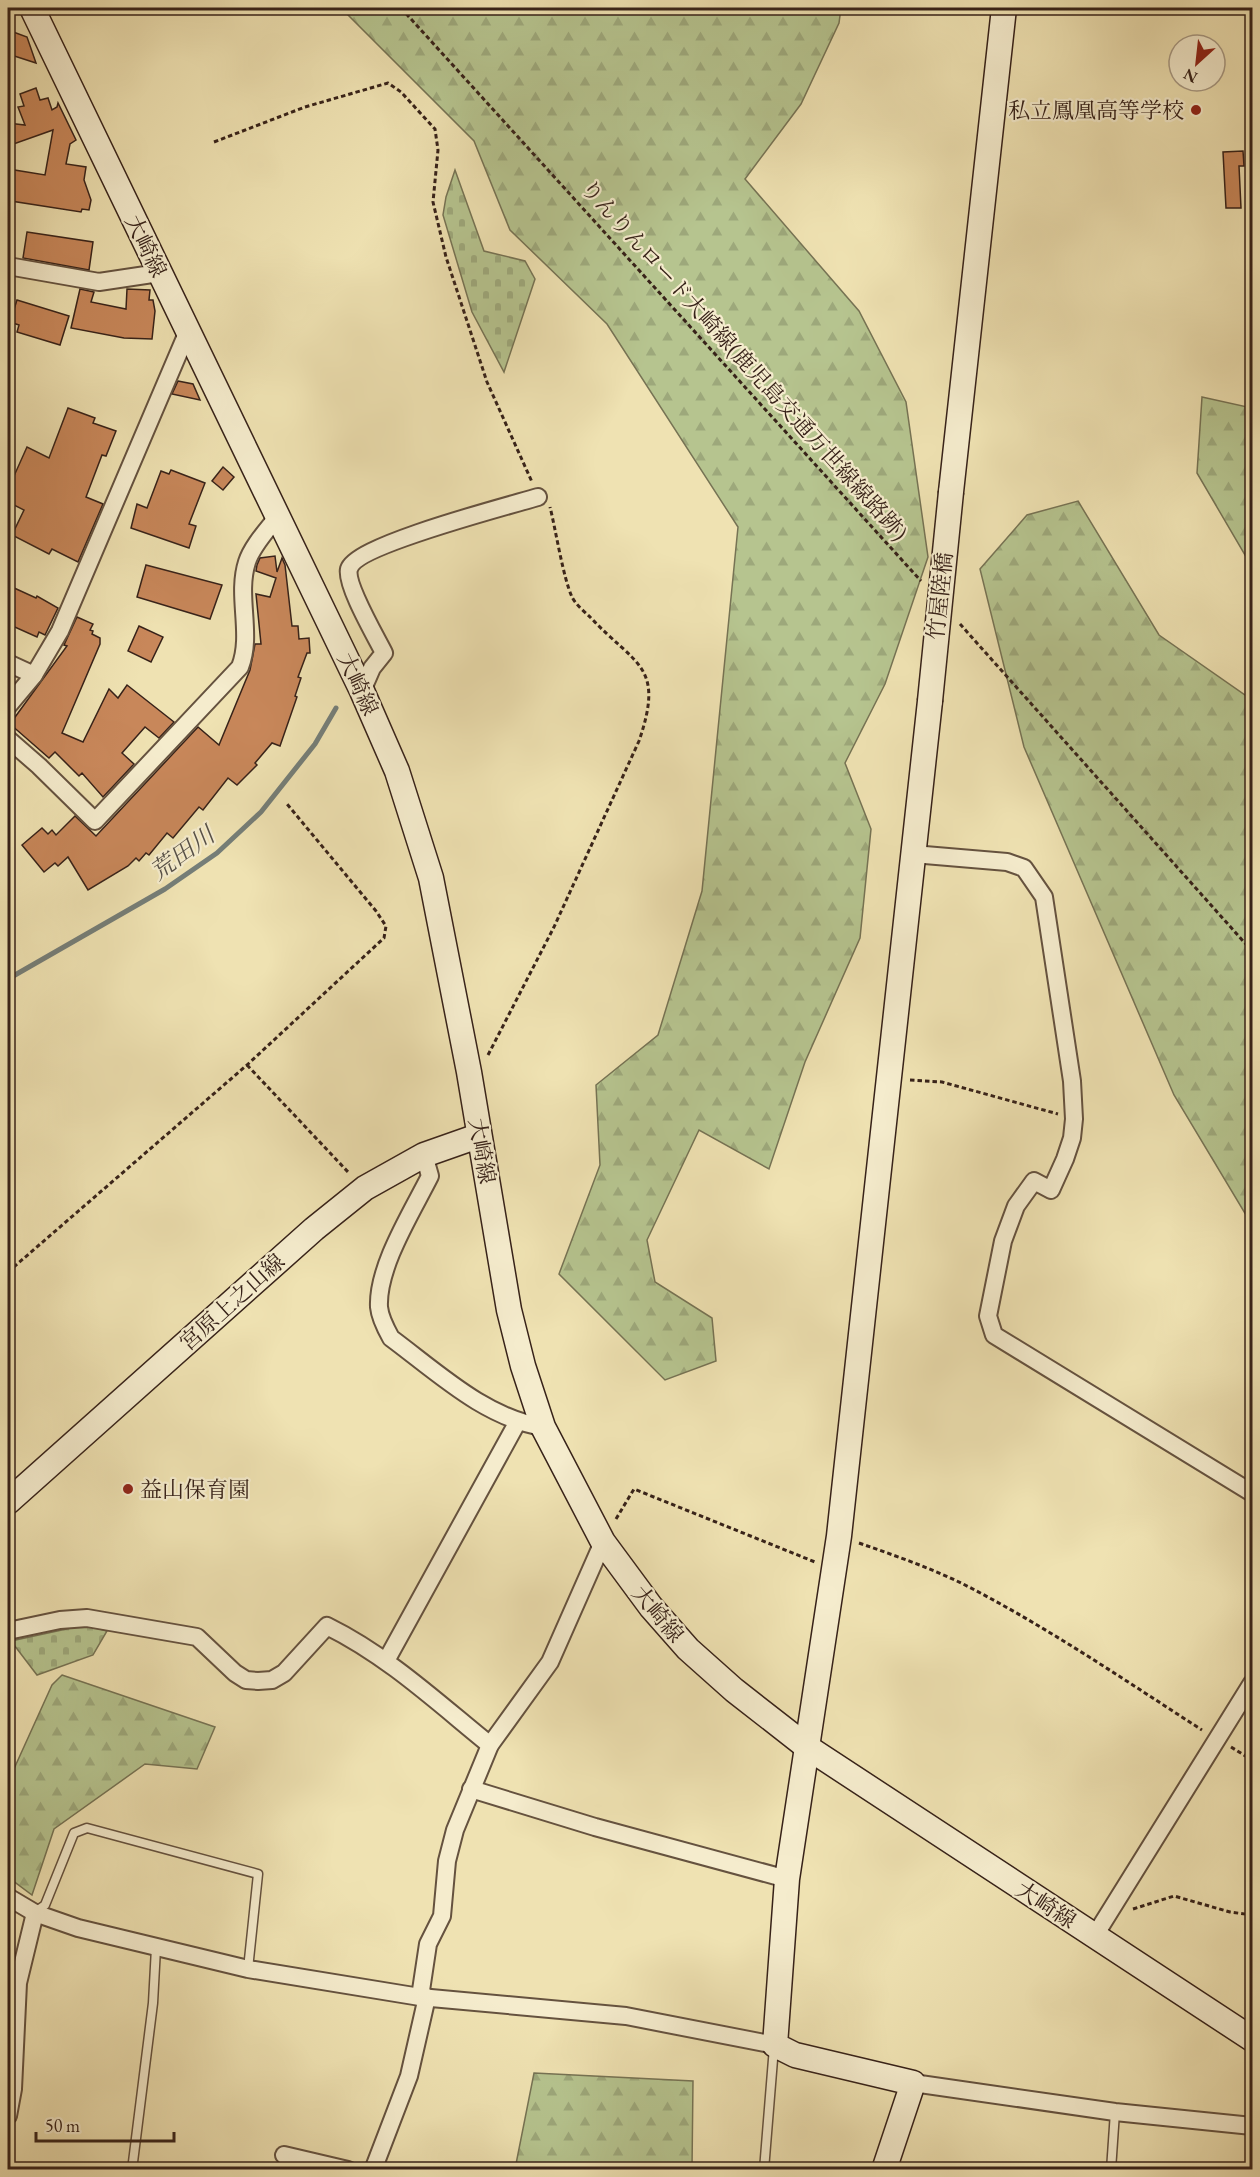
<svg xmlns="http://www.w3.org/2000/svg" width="1260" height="2177" font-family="'EB Garamond','Noto Serif JP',serif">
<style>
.forest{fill:url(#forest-firs);stroke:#767354;stroke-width:1.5}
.cemetery{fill:url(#cemetery-stones);stroke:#767354;stroke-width:1.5}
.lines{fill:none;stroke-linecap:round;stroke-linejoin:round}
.stream{stroke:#757e78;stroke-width:5}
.building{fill:#c8875a;stroke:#372219;stroke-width:1.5}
.lane-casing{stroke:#65523f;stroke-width:11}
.street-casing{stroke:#65523f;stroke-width:20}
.secondary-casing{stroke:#372219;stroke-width:27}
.path{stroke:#372219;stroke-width:3;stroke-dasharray:4.5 3;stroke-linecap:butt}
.lane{stroke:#f5eccd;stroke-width:8}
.street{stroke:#f5eccd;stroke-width:16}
.secondary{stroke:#f5eccd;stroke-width:24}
.secondary-bridge-casing{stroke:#372219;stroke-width:27;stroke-linecap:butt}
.secondary-bridge{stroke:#f5eccd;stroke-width:24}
.poi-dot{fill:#8f2418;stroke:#f5eccd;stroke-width:2}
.labels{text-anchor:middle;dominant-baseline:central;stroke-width:4.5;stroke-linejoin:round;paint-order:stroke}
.poi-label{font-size:22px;fill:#372219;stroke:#f5eccd;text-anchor:end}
.street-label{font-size:22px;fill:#372219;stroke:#f5eccd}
.water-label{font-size:24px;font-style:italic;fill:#565048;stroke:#f5eccd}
</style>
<defs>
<pattern id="forest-firs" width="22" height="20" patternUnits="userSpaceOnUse" patternTransform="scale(1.5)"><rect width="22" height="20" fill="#b6c48f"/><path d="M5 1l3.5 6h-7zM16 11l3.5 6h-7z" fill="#9da87b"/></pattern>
<pattern id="cemetery-stones" width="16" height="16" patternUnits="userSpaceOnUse" patternTransform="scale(1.5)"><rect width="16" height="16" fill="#b6c48f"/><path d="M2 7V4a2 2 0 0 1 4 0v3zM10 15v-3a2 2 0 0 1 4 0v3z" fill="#9da87b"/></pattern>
</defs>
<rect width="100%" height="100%" fill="#efe2b2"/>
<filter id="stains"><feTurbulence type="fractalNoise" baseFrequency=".00333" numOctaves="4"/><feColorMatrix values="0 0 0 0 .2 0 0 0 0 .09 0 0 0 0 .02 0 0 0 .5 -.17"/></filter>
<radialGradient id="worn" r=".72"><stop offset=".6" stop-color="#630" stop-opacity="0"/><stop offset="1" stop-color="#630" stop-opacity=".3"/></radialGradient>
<g class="forest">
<path d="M341,8H841L839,23L801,104L745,179L859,311L906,402L928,557L885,684L845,763L871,829L860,938L805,1062L769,1169L699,1130L647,1240L655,1282L712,1318L716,1361L665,1380L559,1274L600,1165L596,1085L658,1035L702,891L738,527L607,324L510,230L474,141Z"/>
<path d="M1202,397L1252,408V567L1197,473Z"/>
<path d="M1078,501L1159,635L1252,700V1225L1174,1095L1024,747L980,569L1027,515Z"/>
<path d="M62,1675L215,1727L197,1769L145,1764L54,1829L32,1895L8,1877V1782L52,1685Z"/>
<path d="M534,2073L693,2081L692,2169H515Z"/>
</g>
<g class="cemetery">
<path d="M455,170L484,251L525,261L535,279L504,372L472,312L443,215L446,197Z"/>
<path d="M85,1625L107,1631L93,1655L37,1675L11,1641Z"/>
</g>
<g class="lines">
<path class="stream" d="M8,979L165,889L217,853L261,812L315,744L336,708"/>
</g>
<g class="building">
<path d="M8,30L27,37L36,63L8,54Z"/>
<path d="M36,88L40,100L48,98L52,110L57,107L58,103L76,140L70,144L66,164L86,167L84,180L91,200L89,210L82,209L81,212L11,201V196L8,195V169L45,175L53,130L8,146V123L25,125L18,107L24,106L20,94Z"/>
<path d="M1243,151L1244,166H1239L1241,208H1226L1223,152Z"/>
<path d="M27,232L93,242L89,270L23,258Z"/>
<path d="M80,289L94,292L91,302L126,309L127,289L150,290L149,300H153L155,311L152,339L124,338L71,328Z"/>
<path d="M17,300L69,316L60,345L17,332L19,325L10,322Z"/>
<path d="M178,381L193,384L200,400L172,394Z"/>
<path d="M68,408L95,418L93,423L116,431L106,456L102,455L86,497L103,504L78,562L52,549L49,554L12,535L24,510L8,502V472L14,476L27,447L49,458Z"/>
<path d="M223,467L234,477L223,490L212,481Z"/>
<path d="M171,470L205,483L189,524L196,526L189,548L131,528L137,504L147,508L161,471L169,474Z"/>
<path d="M275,556L277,572L282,558L285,565L292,626H298L299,639L309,638L310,653H307L298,677L301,678L295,696L297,697L280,746L272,743L255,763L257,765L237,785L228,778L203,810L199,807L173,838L167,833L149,855L146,853L139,861L136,858L128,866L88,890L68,857L58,866L55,863L44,872L22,845L42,828L48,834L52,830L56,835L75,816L96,836L198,727L219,745L250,670L255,644H261L256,594L270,597L276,578L256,571L257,565L260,558Z"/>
<path d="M146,565L222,585L210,619L137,597Z"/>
<path d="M12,587L36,598L37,596L58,608L45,635L39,632L37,637L8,624V596Z"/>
<path d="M77,617L93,624L90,630L93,631L92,634L100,638V644L62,733L83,742L109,689L118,698L127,685L174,722L159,738L145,727L122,753L134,764L103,797L82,773L79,776L55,752L49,758L10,724L67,646L64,645Z"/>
<path d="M139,626L163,637L151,662L128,651Z"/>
</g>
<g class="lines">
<g class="lane-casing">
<g id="lane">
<path d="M35,1912L45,1905L74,1833L87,1828L258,1874L248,1969"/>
<path d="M132,2170L153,2003L156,1948"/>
<path d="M764,2170L774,2047"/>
<path d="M1111,2170L1115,2112"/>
</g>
</g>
<g class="street-casing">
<g id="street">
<path d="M8,266L99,282L159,273"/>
<path d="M8,663L34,675"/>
<path d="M362,691L372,668L384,653C376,637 345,584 349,569C356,545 508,506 538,497"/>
<path d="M8,706L34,675L60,631L188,331"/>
<path d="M8,739L39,766L95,821L240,667C253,634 236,596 247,562C252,546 268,529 278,516"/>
<path d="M913,854L1007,862L1024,868L1044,897L1072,1081L1074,1119L1072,1138L1065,1159L1051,1190L1034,1181L1016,1206L1003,1241L988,1316L994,1335L1252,1493"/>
<path d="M424,1155L430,1176C412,1212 377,1267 379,1307C380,1318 386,1329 391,1338C437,1372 485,1418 543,1427"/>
<path d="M8,1631L60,1620L87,1618L197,1637L235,1673L246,1680L258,1681L272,1680L284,1673L327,1626C388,1656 438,1703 490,1745"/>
<path d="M386,1661L517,1423"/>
<path d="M471,1789L595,1827L787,1879"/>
<path d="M8,1897L35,1913L78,1928L248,1969L420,1997L626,2016L775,2045"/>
<path d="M1094,1937L1252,1683"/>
<path d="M420,1997L428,1944L442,1916L447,1861L455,1830L490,1745L550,1662L603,1542"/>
<path d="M913,2083L1115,2112L1252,2126"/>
<path d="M8,2116L13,2089L18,1983L35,1913"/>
<path d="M284,2155L348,2170"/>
<path d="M373,2170L409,2076L427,1997"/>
</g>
</g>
<g class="secondary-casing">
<g id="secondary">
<path d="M32,8L362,691L397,771L431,878L469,1072L509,1310L523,1366L543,1427L603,1542L651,1607L688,1649L734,1690L807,1747L1252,2039"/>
<path d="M951,492L1004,8"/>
<path d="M8,1502L314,1229L365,1188L424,1155L478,1136"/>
<path d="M884,2170L913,2083L795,2055L775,2045L787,1879L839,1536L930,701"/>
</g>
</g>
<g class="path">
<path d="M401,8L921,581"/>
<path d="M214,142L305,107L388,83L401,92L435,129L438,150L433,202L446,257L487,382L532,482"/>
<path d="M960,624L1252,951"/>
<path d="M488,1055L554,927L639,741C665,665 636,666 591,618C585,612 576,605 572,597C563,577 556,531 550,507"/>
<path d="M247,1065L349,1173"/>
<path d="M910,1080L942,1082L1058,1114"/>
<path d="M8,1272L247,1065L384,938L386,926L376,911L287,804"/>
<path d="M616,1519L634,1489L815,1562"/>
<path d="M859,1543C896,1556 934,1569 969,1587C1050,1629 1126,1681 1202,1730"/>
<path d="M1231,1747L1252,1760"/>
<path d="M1133,1909L1174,1896L1230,1912L1252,1915"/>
</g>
<use href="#lane" class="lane"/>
<use href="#street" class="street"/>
<use href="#secondary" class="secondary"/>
<g class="secondary-bridge-casing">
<path id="secondary-bridge" d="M930,701L951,492"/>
</g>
<use href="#secondary-bridge" class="secondary-bridge"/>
</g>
<g class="poi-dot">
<circle cx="1196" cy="110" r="6"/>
<circle cx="128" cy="1489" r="6"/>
</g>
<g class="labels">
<g class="poi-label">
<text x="1184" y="110">私立鳳凰高等学校</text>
<text x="140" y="1489" text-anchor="start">益山保育園</text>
</g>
<g class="street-label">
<text transform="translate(146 246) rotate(64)">大崎線</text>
<text transform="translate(744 360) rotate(48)">りんりんロード大崎線(鹿児島交通万世線線路跡)</text>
<text transform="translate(940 596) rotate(-84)">竹屋陸橋</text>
<text transform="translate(358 684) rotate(65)">大崎線</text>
<text transform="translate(482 1151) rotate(80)">大崎線</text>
<text transform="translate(232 1302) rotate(-42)">宮原上之山線</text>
<text transform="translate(658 1614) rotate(50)">大崎線</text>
<text transform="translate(1046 1905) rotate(33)">大崎線</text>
</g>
<g class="water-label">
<text transform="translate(182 853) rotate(-36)">荒田川</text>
</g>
</g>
<rect width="1260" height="2177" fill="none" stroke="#efe2b2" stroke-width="30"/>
<rect x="9" y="9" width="1242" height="2159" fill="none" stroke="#372219" stroke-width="3"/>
<rect x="15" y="15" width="1230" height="2147" fill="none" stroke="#372219" stroke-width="1.5"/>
<g transform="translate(1197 63) rotate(207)"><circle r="28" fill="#f5eccd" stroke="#a99b85" stroke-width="1.5"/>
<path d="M0-4.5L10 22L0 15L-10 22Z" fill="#8f2418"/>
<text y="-9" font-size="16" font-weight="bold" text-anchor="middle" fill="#372219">N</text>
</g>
<path d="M36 2132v9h138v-9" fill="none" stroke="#372219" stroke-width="3"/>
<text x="45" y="2132" font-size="18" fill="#372219" stroke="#f5eccd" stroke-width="4.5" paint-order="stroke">50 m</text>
<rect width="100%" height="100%" filter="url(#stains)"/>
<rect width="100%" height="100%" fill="url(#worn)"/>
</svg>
